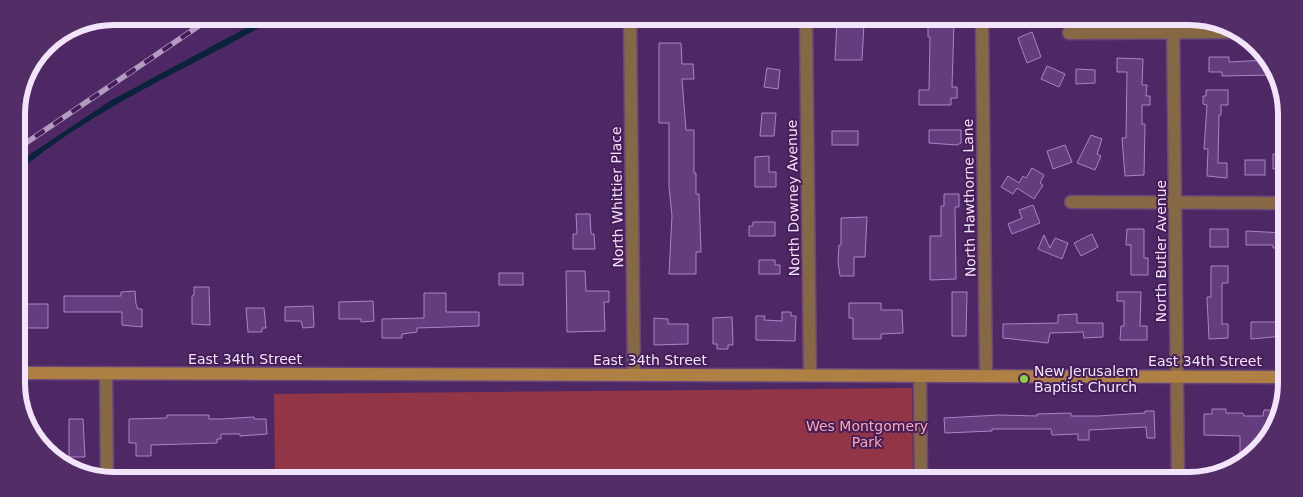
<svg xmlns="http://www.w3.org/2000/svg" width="1303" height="497" font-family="'DejaVu Sans',sans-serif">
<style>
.green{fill:#913547}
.water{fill:#0a233c}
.building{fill:#643d7c;stroke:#ac83c7}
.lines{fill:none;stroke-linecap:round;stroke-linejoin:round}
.service-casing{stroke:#68467d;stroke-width:9}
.minor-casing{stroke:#68467d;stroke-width:15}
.secondary-casing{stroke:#68467d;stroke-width:15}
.service{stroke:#866844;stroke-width:7}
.minor{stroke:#866844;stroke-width:12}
.secondary{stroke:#ae8044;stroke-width:12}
.rail-casing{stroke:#b39cc1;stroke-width:5.5}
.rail{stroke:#441d59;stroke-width:4;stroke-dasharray:11;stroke-linecap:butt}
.poi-dot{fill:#8dce44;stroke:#441d59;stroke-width:2}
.labels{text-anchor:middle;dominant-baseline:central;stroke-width:4;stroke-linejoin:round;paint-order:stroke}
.street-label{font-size:14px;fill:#f2e5fb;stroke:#441d59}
.poi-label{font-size:14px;fill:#f2e5fb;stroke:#441d59;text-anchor:start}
.park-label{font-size:14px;fill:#fea8b3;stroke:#441d59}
.rim{fill:none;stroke:#f2e5fb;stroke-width:6}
</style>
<rect width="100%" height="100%" fill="#4e2865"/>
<path class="green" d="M912,388L913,479L275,476L274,394Z"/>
<path class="water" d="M266,17H278C191,68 94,107 17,173V163L110,101Z"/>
<g class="building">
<path d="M928,22H954L952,87H957V98H951V105H919V90H929L930,37H928Z"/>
<path d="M837,23H864L862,60H835Z"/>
<path d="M1032,32L1041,57L1027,63L1018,38Z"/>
<path d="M659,43H681L682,64H693L694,79H682L686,130H694V173H696V194H699L701,252H696V274H669L672,216L669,187V123H659Z"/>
<path d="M1209,57H1229V62L1267,60L1274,75L1222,76V72H1209Z"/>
<path d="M1117,58L1143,59L1142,85H1147L1146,96H1150V105H1142V124H1145L1144,175L1125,176L1122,138H1126L1127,72H1117Z"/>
<path d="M1047,66L1065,74L1059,87L1041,79Z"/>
<path d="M767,68L780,70L778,89L764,87Z"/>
<path d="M1076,69L1095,70V83L1076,84Z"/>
<path d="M1206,90H1228V105H1221V115H1219L1218,163H1227V178L1207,176L1208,149H1204L1207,105L1203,104V96H1206Z"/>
<path d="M762,113H776L774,136H760Z"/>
<path d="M929,130H961V143L957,145L929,143Z"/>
<rect x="832" y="131" width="26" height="14"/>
<path d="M1091,135L1102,139L1097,154L1101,156L1095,170L1077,163Z"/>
<path d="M1065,145L1072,162L1053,169L1047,151Z"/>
<path d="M1273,154H1285V168L1273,169Z"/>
<path d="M769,156V172H776V187H755V157Z"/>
<rect x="1245" y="160" width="20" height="15"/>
<path d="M1032,168L1044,175L1040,183L1043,185L1034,199L1017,188L1013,194L1001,187L1008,176L1019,183L1023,176L1026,178Z"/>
<path d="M944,194H959V207H955L956,279L930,280V236H941V206H944Z"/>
<path d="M1033,205L1040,223L1012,234L1008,224L1022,218L1019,210Z"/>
<path d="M576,214H590L591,234H594L595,249H573V234H577Z"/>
<path d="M867,217L865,257H854V276H840L838,262L839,245H841V218Z"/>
<path d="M753,222H775V236H749V226H753Z"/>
<path d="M1127,229H1144V258H1148V275H1131V245H1126Z"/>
<rect x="1210" y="229" width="18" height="18"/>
<path d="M1246,231L1284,233V248H1273V245H1246Z"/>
<path d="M1092,234L1098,247L1081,256L1074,243Z"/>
<path d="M1044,235L1050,248L1055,238L1068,243L1062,259L1038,249Z"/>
<path d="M759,260H775V265H780V274H759Z"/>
<path d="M1211,266H1228V283H1222V324H1228V338L1209,339L1207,297H1211Z"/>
<path d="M566,271H585L586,291H609V302H604L605,331L567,332Z"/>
<rect x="499" y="273" width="24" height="12"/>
<path d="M194,287H209L210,325L192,324V296L194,295Z"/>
<path d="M135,291L136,304L138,309H142V327L122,325V312H64V296H121V292Z"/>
<path d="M952,292H967L966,336H952Z"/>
<path d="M1117,292H1141L1140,326H1147V340H1120L1121,326H1124V301H1117Z"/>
<path d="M424,293H446V312H479V326L417,328V332L402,334V338H382V319L424,318Z"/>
<path d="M373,301L374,321L361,322V319H339V302Z"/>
<path d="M849,303H881V310H902L903,333L881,334V339H853V318H849Z"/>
<path d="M20,304H48V328H19L18,311H20Z"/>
<path d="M313,306L314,327L303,328L301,321H285V307Z"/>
<path d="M246,308H264L266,328H262V332H248Z"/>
<path d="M782,312H791V316H796L795,341L756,340V316H765L764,320L782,321Z"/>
<path d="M1077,314V323H1103V337L1084,338L1083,332L1050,333L1048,343L1003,338V324L1058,323V315Z"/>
<path d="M732,317L733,345H728V349H717V344H713V318Z"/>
<path d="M654,318L668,319V324H688V344L654,345Z"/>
<path d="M1251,322H1283V336L1251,339Z"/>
<path d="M1212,409H1226V413H1243L1244,416H1263L1264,410H1277V414H1281L1252,456H1240V436L1204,435V414H1212Z"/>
<path d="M1145,411H1154L1155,438H1147L1146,427L1089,430V440H1078V434L1052,435L1051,429H992V431L945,433L944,418L999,415L1037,416V414L1071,413V416H1098L1145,413Z"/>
<path d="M167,415H209V419H221L254,417V419H266L267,434L240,436V434H221V439H217V443L151,445V456H136V443H129V419L167,418Z"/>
<path d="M69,419H83L85,457H69Z"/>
</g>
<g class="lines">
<g class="service-casing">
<path id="service" d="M17,237L22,236"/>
</g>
<g class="minor-casing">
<g id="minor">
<path d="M630,19L634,375"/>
<path d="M806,20L810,375"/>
<path d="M982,20L986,376"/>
<path d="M1173,21L1178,480"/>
<path d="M1069,33L1236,32"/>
<path d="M1071,202L1284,203"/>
<path d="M106,374L107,476"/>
<path d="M920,376L921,479"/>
</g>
</g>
<g class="secondary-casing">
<path id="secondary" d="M18,373L1282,377"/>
</g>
<use href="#service" class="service"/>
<use href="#minor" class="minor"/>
<use href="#secondary" class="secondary"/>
<g class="rail-casing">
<path id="rail" d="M17,149L212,17"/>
</g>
<use href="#rail" class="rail"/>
</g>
<circle class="poi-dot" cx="1024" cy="379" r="5"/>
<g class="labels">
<g class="street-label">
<text transform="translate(617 197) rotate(-91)">North Whittier Place</text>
<text transform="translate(793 198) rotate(-91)">North Downey Avenue</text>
<text transform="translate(969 198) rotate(-91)">North Hawthorne Lane</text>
<text transform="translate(1161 251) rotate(-90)">North Butler Avenue</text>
<text x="245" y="359">East 34th Street</text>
<text x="650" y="360">East 34th Street</text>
<text x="1205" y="361">East 34th Street</text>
</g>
<g class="poi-label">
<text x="1034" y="371">New Jerusalem<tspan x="1034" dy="16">Baptist Church</tspan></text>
</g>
<g class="park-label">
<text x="867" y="426">Wes Montgomery<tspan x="867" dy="16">Park</tspan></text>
</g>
</g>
<path d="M0 0H1303V497H0ZM114 25H1189A89 89 0 0 1 1278 114V383A89 89 0 0 1 1189 472H114A89 89 0 0 1 25 383V114A89 89 0 0 1 114 25Z" fill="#522d66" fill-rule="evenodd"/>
<path class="rim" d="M114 25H1189A89 89 0 0 1 1278 114V383A89 89 0 0 1 1189 472H114A89 89 0 0 1 25 383V114A89 89 0 0 1 114 25Z"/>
</svg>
